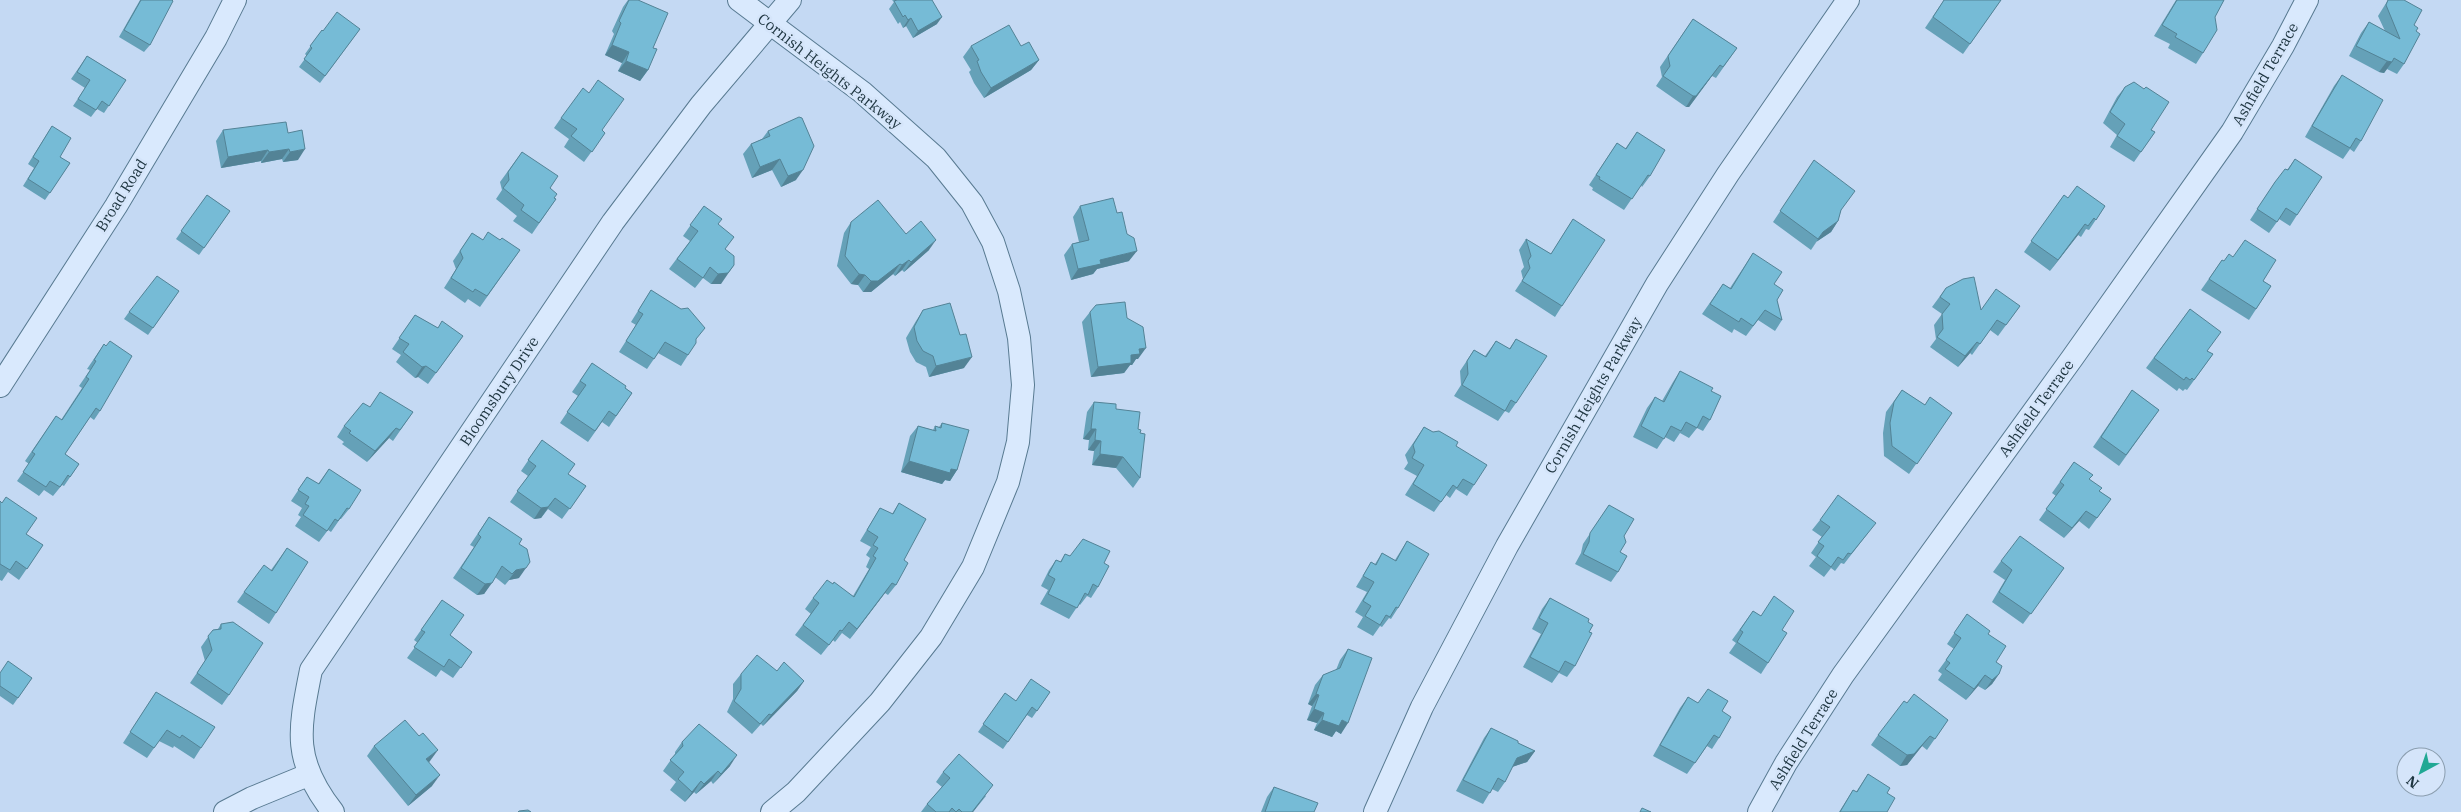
<svg xmlns="http://www.w3.org/2000/svg" width="2461" height="812" font-family="'IBM Plex Serif',serif">
<style>
.lines{fill:none;stroke-linecap:round;stroke-linejoin:round}
.street-casing{stroke:#587a91;stroke-width:24}
.street{stroke:#d9e9fd;stroke-width:22}
.wall{fill:#65a1b8}
.shaded-wall{fill:#538396}
.building{fill:#76bbd6;stroke:#538396}
.labels{text-anchor:middle;dominant-baseline:central;stroke-width:5;stroke-linejoin:round;paint-order:stroke}
.street-label{font-size:15px;fill:#1d343f;stroke:#d5e5fa}
</style>
<rect width="100%" height="100%" fill="#c4d9f3"/>
<g class="lines">
<g class="street-casing">
<g id="street">
<path d="M739,0L862,92L936,158L972,203L993,242L1009,291L1019,338L1023,385L1018,442L1008,482L973,567L931,637L880,702L796,792L772,812"/>
<path d="M0,386L116,206L216,38L235,0"/>
<path d="M225,812L252,798L308,775"/>
<path d="M333,812C292,760 299,730 311,670L613,222L701,105L790,0"/>
<path d="M1375,812L1422,707L1507,546L1657,284L1728,174L1848,0"/>
<path d="M1759,812L1786,763L1843,675L2073,357L2232,132L2283,46L2307,0"/>
</g>
</g>
<use href="#street" class="street"/>
</g>
<g class="wall">
<path d="M140,0H172L150,45L144,52L119,37Z"/>
<path d="M628,0H638L653,48L648,70L640,81L618,71L622,63L605,55L614,34L612,31L623,7Z"/>
<path d="M892,0H932L937,24L913,38L906,26L903,28L900,22L898,24L889,9L894,2Z"/>
<path d="M1944,0H2001L1963,54L1925,28Z"/>
<path d="M2176,0H2224L2215,17L2203,53L2196,64L2168,48L2170,44L2154,36Z"/>
<path d="M2388,0H2404L2416,31L2404,64L2397,74L2387,69L2384,73L2379,72L2349,56L2361,33L2369,22L2385,31L2378,16Z"/>
<path d="M1693,19L1737,48L1716,78L1712,76L1689,107H1686L1656,86L1662,77L1660,67Z"/>
<path d="M360,29L320,83L299,67L307,56L305,54L322,30L323,31Z"/>
<path d="M971,46H1021L1039,60L1031,70L984,98L974,83L969,72L971,70L963,57Z"/>
<path d="M87,56L126,80L104,113L97,109L91,117L73,106L85,88L71,79Z"/>
<path d="M2342,75L2361,141L2354,152L2350,149L2343,159L2305,137L2334,86Z"/>
<path d="M2125,87L2151,130L2155,132L2134,162L2110,147L2117,135L2103,123L2117,97Z"/>
<path d="M561,118L602,130L605,133L584,162L564,147L569,139L554,128Z"/>
<path d="M52,126L60,157L70,163L45,200L23,186L34,168L28,164Z"/>
<path d="M223,130L288,133L298,160L283,162L282,159L261,163V161L221,168L216,141Z"/>
<path d="M768,131L796,180L781,187L772,170L752,178L743,154L751,144L762,139Z"/>
<path d="M1637,132L1650,176L1642,187L1641,185L1624,210L1592,190L1593,188L1589,185L1617,143L1625,149Z"/>
<path d="M522,152L550,188L554,198L556,199L532,234L513,221L517,216L496,199L502,190L500,182Z"/>
<path d="M2295,159L2297,215L2290,226L2279,219L2269,233L2250,220L2275,182L2287,170Z"/>
<path d="M1814,160L1841,210L1838,221L1831,232L1816,242L1811,250L1773,222Z"/>
<path d="M207,195L230,211L199,255L176,239Z"/>
<path d="M2064,195L2068,198L2105,206L2089,230L2086,229L2081,237L2078,235L2050,271L2024,252Z"/>
<path d="M704,206L718,224L725,249L721,284H711L703,278L695,288L669,269L690,241L683,236Z"/>
<path d="M1080,206L1129,261L1097,269L1093,274L1071,280L1064,255L1072,244L1079,242L1073,217Z"/>
<path d="M1573,219L1562,306L1555,317L1515,291L1523,279L1521,271L1524,267L1519,250L1526,239L1551,254Z"/>
<path d="M851,222L906,234L929,250L904,272L902,270L895,276L893,274L871,292H863L858,285L851,284L837,266L844,233Z"/>
<path d="M472,233L483,240H500L520,250L480,307L468,299L465,303L444,288L456,269L453,261Z"/>
<path d="M1753,253L1774,284L1777,300L1782,320L1775,331L1758,320L1746,336L1734,329L1732,333L1702,314L1723,284L1730,288Z"/>
<path d="M2222,260L2263,281L2271,286L2249,320L2201,290Z"/>
<path d="M1946,288L1981,310L2020,306L1998,336L1990,330L1972,355L1970,353L1958,367L1930,347L1936,339L1934,325L1942,314L1932,307Z"/>
<path d="M651,290L696,341L688,355L681,366L658,353L647,369L619,352L636,325L631,322Z"/>
<path d="M179,291L148,335L124,319L129,312Z"/>
<path d="M2190,309L2207,351L2213,354L2187,390L2185,389L2183,391L2179,388L2177,391L2146,368Z"/>
<path d="M923,310L964,368L929,377L926,367L916,362L910,352L906,338L916,321Z"/>
<path d="M1090,312L1127,318L1138,359H1136L1132,365H1130L1124,373L1091,377L1082,322Z"/>
<path d="M415,315L438,328L463,336L428,384L418,377L415,378L396,362L401,355L392,349Z"/>
<path d="M1516,339V403L1509,413L1505,411L1498,421L1454,396L1461,385L1460,371L1474,350L1485,356L1496,341L1509,349Z"/>
<path d="M104,344L100,411L94,420L90,417L65,454L79,464L64,486L62,485L53,496L44,490L39,496L17,481L29,464L25,461L56,416L61,420L82,388L79,386L90,370L87,369Z"/>
<path d="M592,363L632,393L609,427L602,422L588,442L560,423L578,396L572,392Z"/>
<path d="M1680,371L1711,391L1710,420L1703,431L1697,428L1689,438L1680,433L1674,442L1665,437L1657,449L1633,437L1647,408L1655,397L1662,401L1673,382Z"/>
<path d="M1902,390L1925,405L1952,413L1909,474L1884,456L1883,433L1886,412Z"/>
<path d="M2132,390L2159,410L2119,466L2093,447Z"/>
<path d="M1094,402L1116,409L1138,429L1140,478L1133,488L1116,468L1092,465L1094,451L1088,450L1089,440L1083,439L1087,412Z"/>
<path d="M370,407L413,412L393,441L389,438L367,462L342,444L344,442L337,437L344,426Z"/>
<path d="M942,423L957,470L950,481L945,480L942,484L901,472L910,436L918,426L933,430L935,426L939,427Z"/>
<path d="M1424,427L1456,446L1474,485L1467,496L1456,489L1450,498L1446,495L1434,512L1405,495L1417,476L1404,469L1408,463L1405,455Z"/>
<path d="M542,440L568,474L586,486L562,519L548,509L541,518L534,519L510,502L528,476L521,471Z"/>
<path d="M2074,462L2099,491L2111,499L2089,529L2079,521L2064,538L2039,520L2056,496L2052,493Z"/>
<path d="M329,469L349,509L341,519H340L331,532L328,530L319,542L295,526L301,517L298,515L302,508L291,501L307,477L318,484Z"/>
<path d="M0,501L26,534L43,545L19,580L8,572L2,581L0,580Z"/>
<path d="M899,503L904,560L896,585L888,595L885,593L850,639L842,633L835,642L833,640L821,655L795,635L811,614L805,609L813,598L833,584L853,596L869,569L866,567L870,558L866,555L871,547L860,541L880,508L892,514Z"/>
<path d="M1609,505L1624,536L1620,552L1618,572L1611,582L1575,564L1581,553L1583,544Z"/>
<path d="M489,517L519,544V578L509,580L505,585L495,577L484,594L477,595L453,578L474,547L470,545Z"/>
<path d="M1820,520L1868,533L1844,564L1841,563L1835,571L1831,568L1824,577L1809,566L1816,557L1811,553L1822,537L1812,530Z"/>
<path d="M1407,541L1398,608L1391,619L1389,618L1382,627L1380,626L1373,636L1357,627L1363,617L1355,612L1367,592L1356,587L1371,562L1375,564L1382,553L1395,560Z"/>
<path d="M287,548L276,613L269,624L237,602L244,592L271,570Z"/>
<path d="M1065,554L1070,556L1104,563L1098,587L1091,598L1087,596L1080,605L1079,604L1069,619L1040,604L1048,590L1041,586L1049,570L1056,560L1060,562Z"/>
<path d="M2001,561L2064,568L2023,624L1992,602L2005,580L1993,572Z"/>
<path d="M1550,598L1588,622L1589,632L1575,666L1567,677L1559,673L1552,683L1523,667L1541,634L1532,629L1542,609Z"/>
<path d="M442,600L450,635L472,652L453,678L441,670L436,677L407,658L418,643L414,640Z"/>
<path d="M1753,611L1782,630L1768,663L1761,674L1729,653L1736,643L1732,640Z"/>
<path d="M1967,614L1988,634L1999,674L1992,684L1985,690L1978,686L1966,700L1938,680L1942,674L1938,671L1954,649L1947,644Z"/>
<path d="M221,624L229,695L222,705L190,683L205,661L201,647L213,630L218,629Z"/>
<path d="M1348,649L1341,734L1336,731L1332,737L1314,730L1317,723L1307,720L1312,706L1308,704L1315,685L1323,675L1336,670L1340,660Z"/>
<path d="M777,671L804,681L797,691L763,726L761,724L752,734L727,712L733,699V684L741,674Z"/>
<path d="M0,673L32,678L13,705L0,696Z"/>
<path d="M156,692L201,748L194,759L174,746L173,748L159,741L147,758L123,743Z"/>
<path d="M1050,692L1032,718L1027,715L1003,749L978,732L1005,693L1016,701Z"/>
<path d="M1688,697L1698,703L1722,711L1719,738L1712,749L1707,746L1687,774L1653,756L1680,708Z"/>
<path d="M1907,703L1948,720L1927,750L1922,746L1907,765L1900,766L1871,745L1878,735Z"/>
<path d="M1491,728L1518,743L1535,751L1527,762L1512,767L1505,782L1498,792L1492,789L1483,804L1456,791L1484,738Z"/>
<path d="M682,742L730,766L713,784L711,781L696,794L694,792L685,802L670,790L676,782L663,771L675,754V752Z"/>
<path d="M374,746L430,761L429,762L432,786L408,806L367,756Z"/>
<path d="M943,772L986,796L973,812H921L927,804L942,787L936,782Z"/>
<path d="M1868,774L1887,793V812H1839L1853,790L1856,792Z"/>
<path d="M1274,787L1314,812H1261L1267,797Z"/>
</g>
<g class="shaded-wall">
<path d="M942,17L937,24L913,38L918,31Z"/>
<path d="M911,18L906,26L903,28L908,20Z"/>
<path d="M612,45L629,52L622,63L605,55Z"/>
<path d="M1039,60L1031,70L984,98L991,88Z"/>
<path d="M626,61L648,70L640,81L618,71Z"/>
<path d="M2387,61L2392,62L2384,73L2379,72Z"/>
<path d="M1720,65L1689,107H1686L1693,96Z"/>
<path d="M289,149L282,159L261,163L269,152Z"/>
<path d="M305,149L298,160L283,162L290,152Z"/>
<path d="M268,150L261,161L221,168L228,157Z"/>
<path d="M780,159L772,170L752,178L760,167Z"/>
<path d="M803,170L796,180L781,187L788,176Z"/>
<path d="M1838,221L1831,232L1816,242L1811,250L1823,232Z"/>
<path d="M2085,224L2078,235L2050,271L2058,260Z"/>
<path d="M936,240L929,250L904,272L911,262Z"/>
<path d="M1137,251L1129,261L1097,269L1093,274L1071,280L1078,269L1100,260Z"/>
<path d="M909,260L902,270L895,276L902,265Z"/>
<path d="M900,264L893,274L871,292H863L871,281Z"/>
<path d="M734,265L721,284H711L718,274Z"/>
<path d="M859,274L865,275L858,285L851,284Z"/>
<path d="M1977,342L1970,353L1958,367L1965,356Z"/>
<path d="M1146,348L1138,359H1136L1132,365H1130L1124,373L1091,377L1098,367L1131,355L1139,349Z"/>
<path d="M972,357L964,368L929,377L936,366Z"/>
<path d="M426,366L418,377L415,378L422,367Z"/>
<path d="M396,428L389,438L367,462L375,451Z"/>
<path d="M1091,429H1096L1089,440L1083,439Z"/>
<path d="M1095,440L1101,441L1094,451L1088,450Z"/>
<path d="M1100,454L1123,457L1116,468L1092,465Z"/>
<path d="M909,461L951,469L957,470L950,481L945,480L942,484L901,472Z"/>
<path d="M555,498L541,518L534,519L541,508Z"/>
<path d="M2086,511L2079,521L2064,538L2072,528Z"/>
<path d="M526,568L519,578L509,580L505,585L516,570Z"/>
<path d="M492,583L484,594L477,595L485,584Z"/>
<path d="M892,583L885,593L850,639L857,629Z"/>
<path d="M1999,674L1992,684L1985,690L1992,680Z"/>
<path d="M1985,675L1978,686L1966,700L1974,689Z"/>
<path d="M804,681L797,691L763,726L771,715Z"/>
<path d="M1316,694L1319,695L1312,706L1308,704Z"/>
<path d="M1314,709L1324,713L1317,723L1307,720Z"/>
<path d="M1322,720H1342L1348,723L1341,734L1336,731L1332,737L1314,730Z"/>
<path d="M1930,736L1922,746L1907,765L1900,766L1907,755Z"/>
<path d="M438,750L430,761L419,770L426,759Z"/>
<path d="M1535,751L1527,762L1509,768L1517,758Z"/>
<path d="M737,755L730,766L713,784L721,774Z"/>
<path d="M718,771L711,781L696,794L704,784Z"/>
<path d="M440,775L432,786L408,806L416,795Z"/>
<path d="M701,781L694,792L685,802L692,792Z"/>
<path d="M993,785L973,812H972Z"/>
</g>
<g class="building">
<path d="M141,0H172L173,1L150,45L124,30Z"/>
<path d="M629,0H638L668,13L653,48L657,49L648,70L626,61L629,52L612,45L621,23L619,21Z"/>
<path d="M897,0H932L942,17L918,31L911,18L908,20L905,15L903,17L894,1Z"/>
<path d="M1944,0H2001L1970,44L1933,17Z"/>
<path d="M2177,0H2224L2215,17L2217,30L2203,53L2175,37L2177,34L2162,25Z"/>
<path d="M2388,0H2404L2422,10L2414,25L2418,28L2416,31L2420,34L2404,64L2394,58L2392,62L2387,61L2356,46L2369,22L2400,39L2386,5Z"/>
<path d="M337,12L360,29L325,76L304,59L312,48L310,46L322,30L323,31Z"/>
<path d="M1693,19L1737,48L1723,67L1720,65L1696,96H1693L1663,76L1670,66L1668,56Z"/>
<path d="M1009,25L1021,46L1029,42L1039,60L991,88L981,72L977,61L979,60L971,46Z"/>
<path d="M87,56L126,80L109,106L102,101L96,110L78,99L90,80L77,72Z"/>
<path d="M2342,75L2383,100L2361,141L2356,138L2350,148L2312,126Z"/>
<path d="M598,80L624,99L602,130L605,133L592,152L571,136L577,129L561,118L583,88L589,93Z"/>
<path d="M2134,82L2144,89L2146,87L2169,102L2151,130L2155,132L2141,152L2117,136L2125,124L2110,112L2125,87Z"/>
<path d="M799,117L802,118L814,146L803,170L788,176L780,159L760,167L751,144L770,136L768,131Z"/>
<path d="M286,122L288,133L302,130L305,149L290,152L289,149L269,152L268,150L228,157L223,130Z"/>
<path d="M52,126L71,138L60,157L70,163L50,193L28,179L39,161L33,157Z"/>
<path d="M1637,132L1665,150L1650,176L1648,175L1632,199L1599,179L1600,177L1596,175L1617,143L1626,149Z"/>
<path d="M522,152L558,176L550,188L557,194L554,198L556,199L539,223L521,210L524,205L503,188L509,180L508,172Z"/>
<path d="M2295,159L2322,177L2297,215L2286,208L2277,222L2257,209L2275,182L2285,169L2288,170Z"/>
<path d="M1814,160L1855,191L1841,210L1838,221L1823,232L1818,239L1780,211Z"/>
<path d="M2077,186L2105,206L2096,220L2094,218L2088,226L2085,224L2058,260L2031,241L2064,195L2068,198Z"/>
<path d="M207,195L230,211L204,248L181,231Z"/>
<path d="M1113,198L1117,213L1122,212L1127,234L1134,238L1137,251L1100,260L1101,264L1078,269L1072,244L1089,240L1080,206Z"/>
<path d="M878,200L906,234L921,221L936,240L911,262L909,260L902,265L900,264L878,281H871L865,275L859,274L845,256L851,222Z"/>
<path d="M704,206L722,219L718,224L734,237L725,249L734,256V265L728,273L718,274L710,267L703,278L677,259L698,231L690,225Z"/>
<path d="M1573,219L1605,240L1562,306L1522,281L1530,268L1528,261L1531,256L1526,239L1551,254Z"/>
<path d="M488,232L500,240L502,238L520,250L487,296L475,289L473,292L451,278L463,258L460,251L472,233L483,240Z"/>
<path d="M2245,240L2276,260L2263,281L2271,286L2256,309L2209,279L2222,260L2224,261L2229,254L2233,257Z"/>
<path d="M1753,253L1782,272L1774,284L1783,290L1777,300L1782,320L1765,310L1753,326L1741,318L1739,322L1710,304L1723,284L1731,289Z"/>
<path d="M157,276L179,291L153,328L129,312Z"/>
<path d="M1974,277L1981,310L1996,289L2020,306L2006,325L1997,320L1980,344L1977,342L1965,356L1937,337L1943,329L1942,314L1950,304L1940,297L1946,288L1963,279Z"/>
<path d="M651,290L681,309L688,308L705,328L696,339V343L688,355L665,342L654,359L626,341L643,314L638,311Z"/>
<path d="M1125,302L1127,318L1143,327L1146,348L1139,349L1140,354L1131,355V363L1098,367L1090,312L1096,305Z"/>
<path d="M950,303L960,335L966,334L972,357L936,366L933,356L923,351L917,341L914,327L923,310Z"/>
<path d="M2190,309L2221,332L2207,351L2213,354L2194,380L2192,378L2190,380L2186,377L2184,380L2154,358Z"/>
<path d="M415,315L438,328L442,321L463,336L436,373L426,366L422,367L403,352L409,344L399,338Z"/>
<path d="M1516,339L1547,356L1516,403L1511,400L1505,411L1462,385L1468,374L1467,361L1474,350L1486,357L1496,341L1510,349Z"/>
<path d="M110,341L132,356L100,411L96,408L65,454L79,464L70,477L68,475L60,487L50,481L46,487L23,472L35,454L32,452L56,416L62,420L89,379L86,377L96,361L94,360L104,344L106,346Z"/>
<path d="M592,363L626,386L625,388L632,393L616,416L609,411L595,431L567,412L586,385L580,381Z"/>
<path d="M1680,371L1713,388L1711,391L1721,396L1710,420L1703,416L1697,428L1686,422L1681,431L1671,426L1664,439L1641,426L1655,397L1664,402Z"/>
<path d="M1902,390L1925,405L1930,397L1952,413L1917,464L1892,446L1890,423L1894,402Z"/>
<path d="M2132,390L2159,410L2126,455L2101,437Z"/>
<path d="M380,392L413,412L400,430L396,428L375,451L349,433L351,431L344,426L363,403L370,407Z"/>
<path d="M1094,402L1116,404V409L1140,412L1138,429L1141,430L1140,433L1145,434L1140,478L1123,457L1100,454L1101,441L1095,440L1096,429H1091Z"/>
<path d="M942,423L969,430L957,470L951,469L950,473L909,461L918,426L936,431L935,426L941,428Z"/>
<path d="M1424,427L1433,432L1439,431L1458,442L1456,446L1487,465L1474,485L1463,479L1457,488L1453,485L1441,502L1413,484L1424,465L1412,458L1415,452L1413,445Z"/>
<path d="M542,440L575,464L568,474L586,486L570,509L555,498L548,507L541,508L517,491L536,466L528,460Z"/>
<path d="M2074,462L2093,475L2089,479L2102,488L2099,491L2111,499L2097,518L2086,511L2072,528L2046,509L2064,485L2060,482Z"/>
<path d="M329,469L361,490L349,509L347,508L338,521L335,519L327,531L303,515L309,506L305,504L309,497L298,490L307,477L319,484Z"/>
<path d="M1838,495L1876,523L1851,554L1848,553L1843,560L1838,557L1831,567L1817,556L1824,546L1818,542L1830,527L1820,520Z"/>
<path d="M6,497L37,518L26,534L43,545L27,569L16,561L10,570L0,564V501L2,503Z"/>
<path d="M899,503L926,519L904,560L908,563L896,585L892,583L857,629L849,622L842,631L840,630L829,645L803,625L819,603L813,598L827,580L833,584L834,582L854,597L876,558L873,556L878,548L873,545L878,537L867,530L880,508L893,514Z"/>
<path d="M1609,505L1634,519L1624,536L1626,542L1620,552L1627,556L1618,572L1583,554L1589,542L1590,533Z"/>
<path d="M489,517L522,539L519,544L527,549L530,562L526,568L516,570L512,574L502,566L492,583L485,584L461,568L481,537L478,534Z"/>
<path d="M2020,536L2064,568L2031,614L1999,592L2012,570L2001,561Z"/>
<path d="M1083,539L1110,551L1104,563L1109,566L1098,587L1093,584L1088,595L1085,593L1077,608L1048,594L1055,579L1048,575L1056,560L1061,562L1065,554L1070,556Z"/>
<path d="M1407,541L1429,554L1398,608L1396,607L1390,617L1386,615L1380,625L1365,616L1371,606L1363,601L1374,582L1363,576L1371,562L1376,565L1382,553L1396,561Z"/>
<path d="M287,548L308,562L276,613L244,592L264,565L272,571Z"/>
<path d="M1774,596L1794,611L1782,630L1787,633L1768,663L1737,642L1743,632L1740,630L1753,611L1761,616Z"/>
<path d="M1550,598L1589,619L1588,622L1593,625L1589,632L1592,633L1575,666L1565,661L1559,672L1530,657L1548,623L1539,618Z"/>
<path d="M442,600L464,615L450,635L472,652L461,668L449,659L444,667L414,647L425,632L421,630Z"/>
<path d="M1967,614L1990,631L1988,634L2006,646L1996,662L2002,666L1999,674L1992,680L1985,675L1974,689L1945,669L1950,663L1946,660L1961,638L1954,633Z"/>
<path d="M233,622L263,643L229,695L197,673L212,650L208,636L213,630L221,629V624Z"/>
<path d="M1348,649L1372,658L1348,723L1342,720L1339,726L1322,720L1324,713L1314,709L1319,695L1316,694L1323,675L1340,668Z"/>
<path d="M757,655L777,671L784,662L804,681L771,715L769,714L760,724L734,701L741,689V674Z"/>
<path d="M8,661L32,678L18,698L0,686V673Z"/>
<path d="M1031,679L1050,692L1037,711L1032,707L1008,742L983,724L1005,693L1016,701Z"/>
<path d="M1708,689L1728,701L1722,711L1731,717L1719,738L1714,735L1695,763L1660,745L1688,697L1698,703Z"/>
<path d="M156,692L215,727L201,748L182,735L180,738L167,730L154,748L130,732Z"/>
<path d="M1914,694L1948,720L1935,739L1930,736L1914,754L1907,755L1878,735L1904,701L1907,703Z"/>
<path d="M405,720L419,736L423,733L438,750L426,759L440,775L416,795L374,746Z"/>
<path d="M699,724L737,755L721,774L718,771L704,784L701,781L692,792L678,779L684,772L670,760L683,746L682,742Z"/>
<path d="M1491,728L1518,741V743L1535,751L1517,758L1505,782L1498,778L1490,793L1463,780Z"/>
<path d="M959,754L993,785L972,812H962L959,809L956,812L952,808L949,812H936L927,804L950,778L943,772Z"/>
<path d="M1868,774L1890,788L1887,793L1895,798L1887,812H1840L1853,790L1857,792Z"/>
<path d="M1274,787L1318,803L1314,812H1265Z"/>
<path d="M1642,808L1651,812H1640Z"/>
<path d="M528,810L531,812H518L519,811Z"/>
</g>
<g class="labels">
<g class="street-label">
<text transform="translate(830 71) rotate(38)">Cornish Heights Parkway</text>
<text transform="translate(2265 74) rotate(-60)">Ashfield Terrace</text>
<text transform="translate(121 195) rotate(-58)">Broad Road</text>
<text transform="translate(499 391) rotate(-56)">Bloomsbury Drive</text>
<text transform="translate(1593 395) rotate(-60)">Cornish Heights Parkway</text>
<text transform="translate(2036 408) rotate(-54)">Ashfield Terrace</text>
<text transform="translate(1803 739) rotate(-58)">Ashfield Terrace</text>
</g>
</g>
<g transform="translate(2421 772) rotate(220)"><circle r="24" fill="#d5e5fa" stroke="#8b9eaf"/>
<path d="M0-4L9 19L0 12L-9 19Z" fill="#20a894"/>
<text y="-8" font-size="14" font-weight="bold" text-anchor="middle" fill="#1d343f">N</text>
</g>
</svg>
